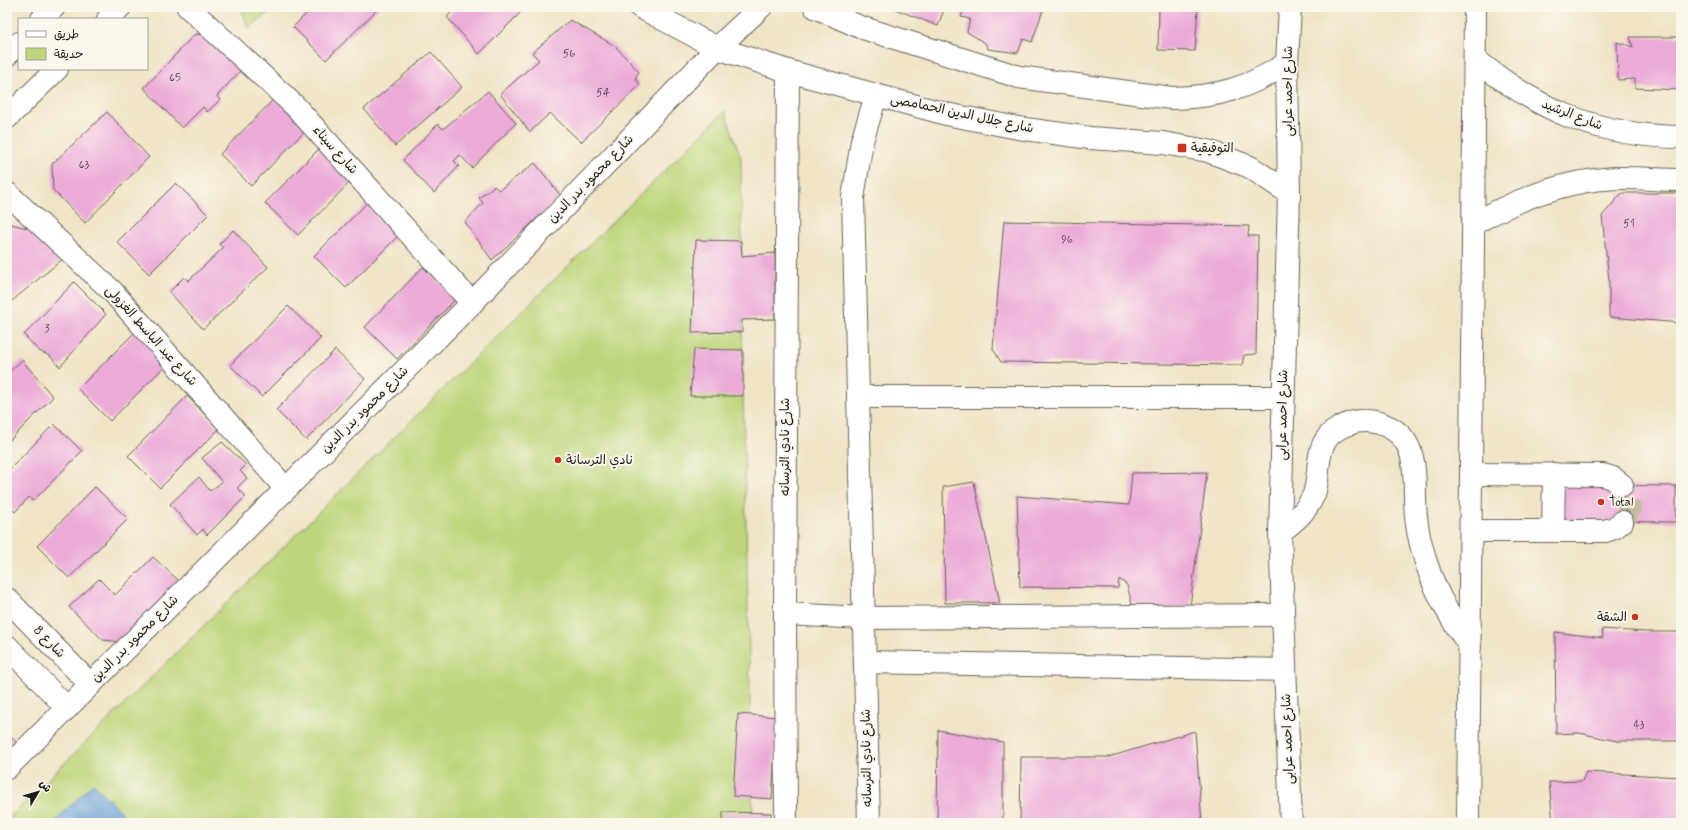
<svg xmlns="http://www.w3.org/2000/svg" width="1688" height="830" font-family="Mynerve,'Playpen Sans Arabic',sans-serif">
<style>
.green{fill:#bdd67b;stroke:#6c794c}
.water{fill:#6ba0d8;stroke:#445e7a}
.building{fill:#ecabd9}
.lines{fill:none;stroke-linecap:round;stroke-linejoin:round}
.minor-tunnel{stroke:#c6bca4;stroke-width:22;stroke-dasharray:22 11;stroke-linecap:butt}
.minor-casing{stroke:#666258;stroke-width:24}
.major-casing{stroke:#666258;stroke-width:24}
.minor{stroke:#fff;stroke-width:22}
.major{stroke:#fff;stroke-width:22}
.poi-dot{fill:#c8321e;stroke:#fbf7ec;stroke-width:1.5}
.labels{text-anchor:middle;dominant-baseline:central;stroke-width:4;stroke-linejoin:round;paint-order:stroke}
.number-label{font-size:11px;fill:#50404b}
.street-label{font-size:13px;fill:#1c1c1c;stroke:#fbf7ec}
.poi-label{font-size:13px;fill:#1c1c1c;stroke:#fbf7ec;text-anchor:start}
</style>
<rect width="100%" height="100%" fill="#fbf7ec"/>
<filter id="ink" filterUnits="userSpaceOnUse"><feTurbulence type="fractalNoise" baseFrequency=".025" numOctaves="2"/><feDisplacementMap in="SourceGraphic" scale="8" xChannelSelector="R" yChannelSelector="G"/><feConvolveMatrix kernelMatrix="1 2 1 2 8 2 1 2 1" color-interpolation-filters="sRGB"/></filter>
<filter id="wash" filterUnits="userSpaceOnUse"><feTurbulence type="fractalNoise" baseFrequency=".012" numOctaves="4" result="noise"/><feDisplacementMap in="SourceGraphic" scale="16" xChannelSelector="R" yChannelSelector="G"/><feGaussianBlur stdDeviation="0.9" result="paint"/><feColorMatrix in="noise" values="0 0 0 0 0 0 0 0 0 0 0 0 0 0 0 0 0 1.4 0 .05"/><feComposite in="paint" operator="in"/></filter>
<g filter="url(#wash)">
<rect width="100%" height="100%" fill="#f0e4c6"/>
<g class="green">
<path d="M240,7H275L249,28Z"/>
<path d="M725,111L741,158L743,396L753,823H7V820Z"/>
</g>
<path class="water" d="M93,783L132,823H53Z"/>
<g id="blocks">
<g class="building">
<path d="M313,7H380L326,60L293,27Z"/>
<path d="M457,7H526L479,54L447,17Z"/>
<path d="M890,7H945L938,26Z"/>
<path d="M965,7H1044L1032,42L1023,39L1018,53L988,49L985,43L967,32L970,19L961,17Z"/>
<path d="M1159,7H1198L1195,51L1158,50Z"/>
<path d="M570,20L615,46L639,72L635,78L640,85L581,142L550,113L530,132L500,94L539,60L532,53Z"/>
<path d="M195,34L217,37L243,68L217,96L220,100L207,112L203,107L182,128L144,88Z"/>
<path d="M1630,37H1681V90L1635,88V79L1618,80L1617,42L1633,47Z"/>
<path d="M431,52L462,87L395,146L364,109Z"/>
<path d="M488,91L516,123L472,168L460,155L454,161L459,166L434,193L403,160L438,124L443,129Z"/>
<path d="M278,95L310,126L251,186L220,154Z"/>
<path d="M107,112L149,157L85,223L53,190L52,164Z"/>
<path d="M324,144L356,176L298,235L265,203Z"/>
<path d="M535,163L561,196L492,260L465,222L483,203L479,198L494,186L499,190Z"/>
<path d="M176,183L208,215L149,274L117,242Z"/>
<path d="M1622,193H1681V323L1609,317V280L1602,216Z"/>
<path d="M373,197L405,229L346,288L314,256Z"/>
<path d="M1004,221L1249,226L1248,236H1258L1256,354L1244,355L1242,365L1001,362L993,349Z"/>
<path d="M7,223L35,230L64,258L7,305Z"/>
<path d="M233,230L268,267L203,329L169,292L184,277L188,281L223,248L219,244Z"/>
<path d="M696,240L741,241L742,256L775,253V319L742,320V332L692,333Z"/>
<path d="M423,267L456,299L397,359L365,327Z"/>
<path d="M74,282L106,314L60,367L50,356L39,351L24,335Z"/>
<path d="M288,306L321,338L262,397L230,365Z"/>
<path d="M137,330L169,362L110,421L78,389Z"/>
<path d="M694,349L743,350V396H690Z"/>
<path d="M335,350L365,379L306,440L276,410Z"/>
<path d="M22,360L53,397L7,443V374Z"/>
<path d="M187,396L219,429L160,488L128,456Z"/>
<path d="M54,424L82,451L33,501L29,497L15,512L7,505V472Z"/>
<path d="M222,442L246,465L240,471L247,478L237,488L246,496L207,535L203,529L197,535L170,504L199,477L210,491L222,482L202,458Z"/>
<path d="M1207,472L1190,607L1134,612L1127,585L1119,579L1118,588L1020,587L1017,496L1129,505L1132,473Z"/>
<path d="M974,482L1000,603H945L943,487Z"/>
<path d="M1563,485L1676,486V522L1562,521Z"/>
<path d="M95,487L128,519L69,578L37,546Z"/>
<path d="M153,557L179,581L122,642L103,640L69,607L99,579L115,595Z"/>
<path d="M1602,629L1645,632H1681V741H1617L1579,733L1556,734L1555,632L1603,638Z"/>
<path d="M738,714L777,717L772,799L733,796Z"/>
<path d="M938,730L1003,742V823H937Z"/>
<path d="M1195,731L1202,823H1020L1021,757H1109Z"/>
<path d="M7,733L17,743L7,753Z"/>
<path d="M1586,772L1681,777V823H1553L1549,782L1582,781Z"/>
<path d="M723,812L771,813V823H723Z"/>
</g>
</g>
</g>
<g filter="url(#ink)">
<use href="#blocks" fill-opacity="0" stroke="#666258" stroke-width="1"/>
<g class="lines">
<path class="minor-tunnel" d="M1622,522C1633,510 1633,497 1622,485"/>
<g class="minor-casing">
<g id="minor">
<path d="M188,7L295,106L472,303"/>
<path d="M1475,59C1539,111 1598,136 1681,137"/>
<path d="M7,193L112,291L286,489"/>
<path d="M1473,224C1519,198 1569,178 1623,178C1642,178 1662,180 1681,180"/>
<path d="M858,397H1283"/>
<path d="M1471,474L1603,475L1613,478L1622,485"/>
<path d="M1471,531H1605L1614,528L1622,522"/>
<path d="M1553,531L1554,474"/>
<path d="M7,599L90,684"/>
<path d="M785,614L864,618L1282,615"/>
<path d="M7,646L67,708"/>
<path d="M865,662L1285,670"/>
<path d="M7,768L472,303L717,48L761,7"/>
<path d="M786,823L785,614L788,71"/>
<path d="M869,823L853,198L862,141L876,96"/>
</g>
</g>
<g class="major-casing">
<g id="major">
<path d="M640,7L717,48L788,71L946,114L1018,128L1090,138L1163,143L1208,151L1250,167L1289,193"/>
<path d="M815,7L860,27L1019,77L1171,98C1218,97 1247,89 1287,63"/>
<path d="M1290,7L1287,63L1289,193L1280,532L1291,823"/>
<path d="M42,19L54,7"/>
<path d="M108,19L120,7"/>
<path d="M7,55L19,43"/>
<path d="M7,118L57,69"/>
<path d="M1280,532C1294,522 1307,511 1314,494C1321,474 1314,447 1333,432C1347,422 1362,418 1379,423C1424,437 1412,480 1416,516C1417,526 1419,538 1422,548C1431,585 1448,616 1470,646"/>
<path d="M1468,823L1475,7"/>
</g>
</g>
<use href="#minor" class="minor"/>
<use href="#major" class="major"/>
</g>
</g>
<g class="poi-dot">
<rect x="1177" y="143" width="10" height="10" rx="2"/>
<circle cx="558" cy="460" r="4"/>
<circle cx="1601" cy="502" r="4"/>
<circle cx="1635" cy="617" r="4"/>
</g>
<g class="labels">
<g class="number-label">
<text x="569" y="54">56</text>
<text x="175" y="78">65</text>
<text x="603" y="93">54</text>
<text x="84" y="165">63</text>
<text x="1629" y="224">51</text>
<text x="1067" y="240">96</text>
<text x="47" y="329">3</text>
<text x="1639" y="725">43</text>
</g>
<g class="street-label">
<text transform="translate(1288 91) rotate(-90)">شارع احمد عرابى</text>
<text transform="translate(962 114) rotate(12)">شارع جلال الدين الحمامصى</text>
<text transform="translate(1572 115) rotate(21)">شارع الرشيد</text>
<text transform="translate(335 150) rotate(48)">شارع سيناء</text>
<text transform="translate(591 179) rotate(-46)">شارع محمود بدر الدين</text>
<text transform="translate(151 336) rotate(48)">شارع عبد الباسط الغزولى</text>
<text transform="translate(365 410) rotate(-45)">شارع محمود بدر الدين</text>
<text transform="translate(1283 415) rotate(-89)">شارع احمد عرابى</text>
<text transform="translate(785 447) rotate(-90)">شارع نادي الترسانه</text>
<text transform="translate(135 639) rotate(-45)">شارع محمود بدر الدين</text>
<text transform="translate(49 642) rotate(46)">شارع 8</text>
<text transform="translate(1288 739) rotate(-92)">شارع احمد عرابى</text>
<text transform="translate(867 758) rotate(-91)">شارع نادي الترسانه</text>
</g>
<g class="poi-label">
<text x="1191" y="148">التوفيقية</text>
<text x="566" y="460">نادي الترسانة</text>
<text x="1609" y="502">Total</text>
<text x="1627" y="617" text-anchor="end">الشقة</text>
</g>
</g>
<rect width="1688" height="830" fill="none" stroke="#fbf7ec" stroke-width="24"/>
<rect x="18" y="18" width="130" height="52" fill="#fbf7ec" stroke="#a29f99"/>
<rect x="26" y="31" width="20" height="6" fill="#ffffff" stroke="#a29f99"/>
<text x="54" y="38" font-size="12" fill="#1c1c1c">طريق</text>
<rect x="26" y="48" width="20" height="12" fill="#bdd67b" stroke="#a29f99"/>
<text x="54" y="58" font-size="12" fill="#1c1c1c">حديقة</text>
<g transform="translate(38 792) rotate(52)" stroke="#fbf7ec" stroke-width="3" paint-order="stroke">
<path d="M0-3L7 15L0 10L-7 15Z" fill="#1c1c1c"/>
<text y="-6" font-size="11" font-weight="bold" text-anchor="middle" fill="#1c1c1c">ش</text>
</g>
</svg>
